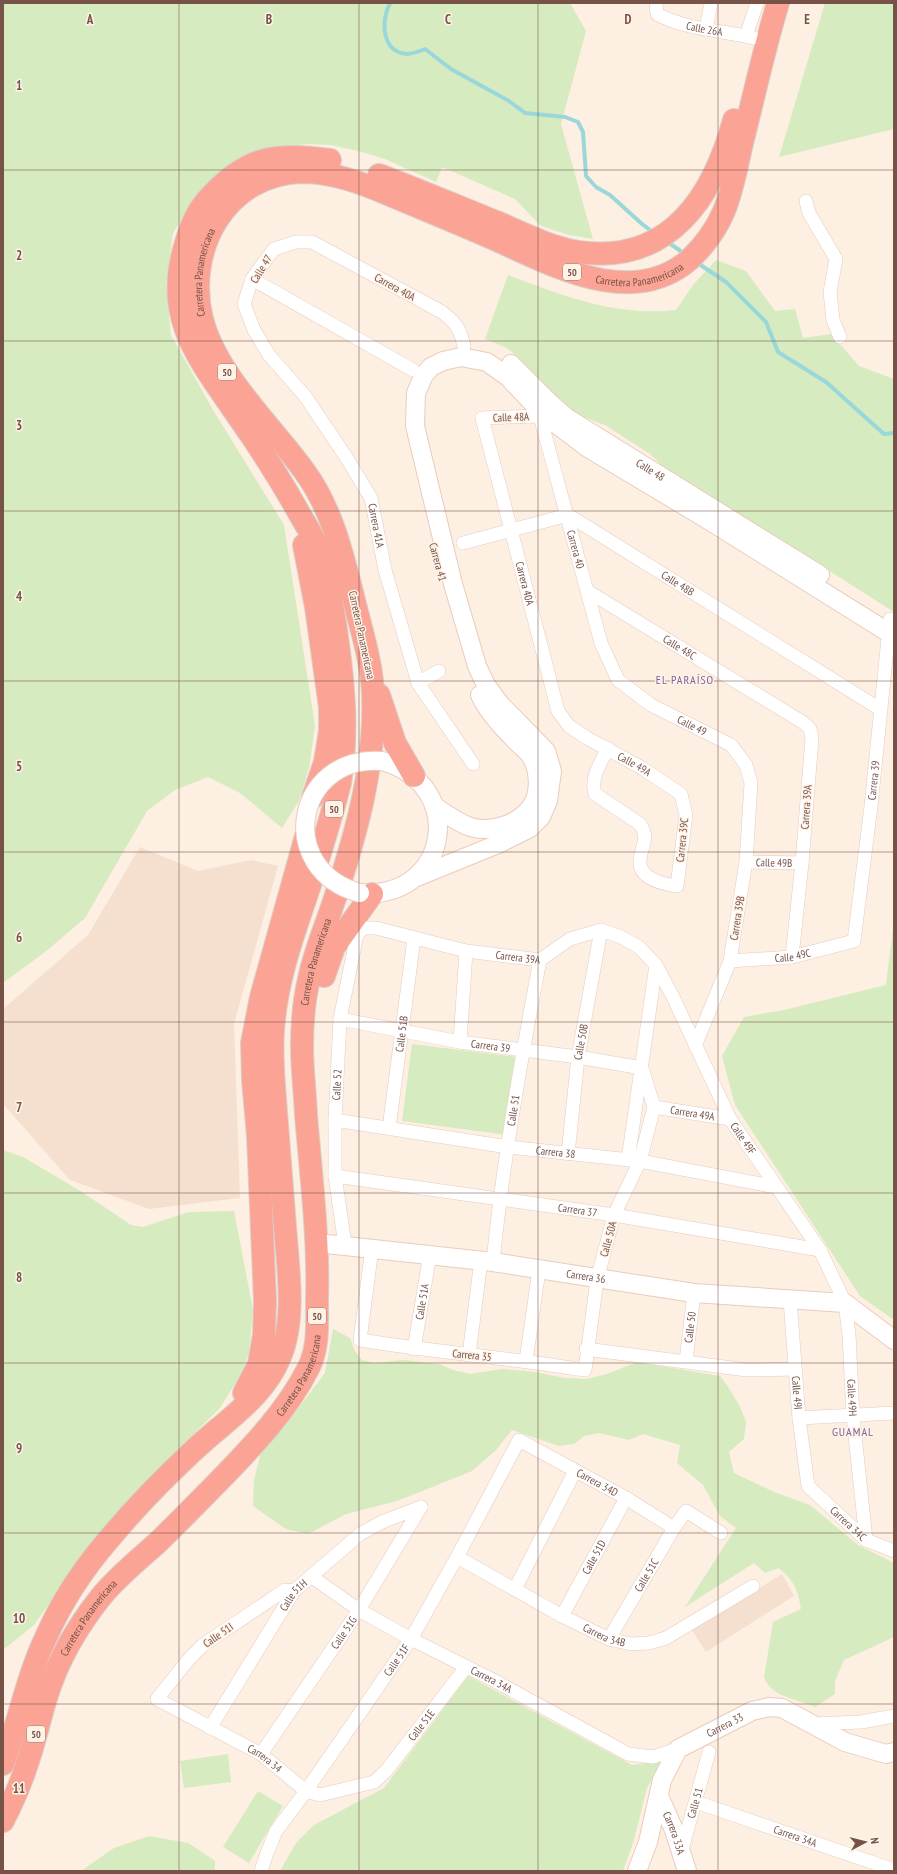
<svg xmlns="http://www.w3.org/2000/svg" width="897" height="1874" font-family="'PT Sans Narrow',sans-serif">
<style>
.residential{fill:#f5e0cf}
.green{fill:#d6ebbf}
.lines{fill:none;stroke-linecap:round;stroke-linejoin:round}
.stream{stroke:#9ad7da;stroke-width:4}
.street-casing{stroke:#e4ccbf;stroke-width:14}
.secondary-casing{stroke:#e9ccbc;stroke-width:20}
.highway-casing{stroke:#d9cfcb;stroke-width:24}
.street{stroke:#fff;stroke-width:13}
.secondary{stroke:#fff;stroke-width:18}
.highway{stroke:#fba394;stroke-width:22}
.secondary-bridge-casing{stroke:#e9ccbc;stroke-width:20;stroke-linecap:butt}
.secondary-bridge{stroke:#fff;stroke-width:18}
.grid{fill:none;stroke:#765247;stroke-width:1;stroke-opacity:0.55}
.labels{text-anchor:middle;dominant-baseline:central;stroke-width:3;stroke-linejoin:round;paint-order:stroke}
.shield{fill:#fff3e8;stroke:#9f8277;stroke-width:1}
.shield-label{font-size:10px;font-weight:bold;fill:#765247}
.street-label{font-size:11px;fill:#765247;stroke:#fff3e8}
.neighbourhood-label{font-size:12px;letter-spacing:1px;fill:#80629a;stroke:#fff3e8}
.grid-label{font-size:13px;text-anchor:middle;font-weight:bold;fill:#765247;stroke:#fff3e8;stroke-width:3;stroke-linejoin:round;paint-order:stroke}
</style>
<rect width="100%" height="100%" fill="#fdefe1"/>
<g class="residential">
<path d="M140,847L198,871L251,860L278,866L234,1024L240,1198L149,1209L70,1180L3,1104V1009L88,935Z"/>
<path d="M782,1574L794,1596L706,1652L692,1630Z"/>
</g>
<g class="green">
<path d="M3,3H570L586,31L561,124L593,239L569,235L541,226L515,199L442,167L436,182L385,159L359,151L330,145L309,144L279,147L262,153L201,191L173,233L166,284L171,335L213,410L284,525L315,726L309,768L299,801L282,828L240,793L208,777L175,790L147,811L85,918L45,952L3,983Z"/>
<path d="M825,3H894V129L779,157Z"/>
<path d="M716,260L746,271L775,311L795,309L803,338L831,334L859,366L894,379V612L768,532L669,472L650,454L605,425L578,415L554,394L517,356L505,347L485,339L508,275C563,296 617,317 676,310L693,285Z"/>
<path d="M894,920V1320L860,1296L735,1105L722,1056L744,1017L784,1010L886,985Z"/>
<path d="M412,1044L517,1057L507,1135L402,1121Z"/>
<path d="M3,1150L23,1157L82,1192L131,1225L143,1227L189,1212L234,1211L253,1310L249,1353L241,1374L220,1408L150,1477L101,1531L34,1625L3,1650Z"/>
<path d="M333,1329L350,1338L355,1351L362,1360L374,1363L403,1360L439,1364L453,1370L470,1374L502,1369L535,1372L565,1378L587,1379L610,1373L637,1362L720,1376C728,1385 744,1411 746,1423C746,1428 744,1434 744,1439L729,1452L734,1473L774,1492L810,1505L858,1545L894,1563V1637L844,1660L835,1681V1694L815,1707C798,1699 770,1697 764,1677L773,1622L801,1609C798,1589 794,1581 779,1568L765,1573L754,1563L685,1607L736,1528L720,1516L703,1485L677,1463L680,1445L643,1434L629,1440L599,1433L584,1436L574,1444L559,1446L512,1430L496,1450L472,1471L397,1501L346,1514L308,1534L286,1529L253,1506L254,1480L262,1448L300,1406L325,1373Z"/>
<path d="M468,1676L632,1765L663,1761L647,1788L634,1840L623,1871H280L296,1843L314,1825L384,1788Z"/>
<path d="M228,1754L231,1782L184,1788L180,1761Z"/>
<path d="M258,1791L283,1806L249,1863L223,1847Z"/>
<path d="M149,1836L188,1843L215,1861V1871H81L114,1848Z"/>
</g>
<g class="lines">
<g class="stream">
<path d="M390,3C381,20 381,52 407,54C412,54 420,51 425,49L451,69L509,101L525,113L565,117L578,122L583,132L586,176L596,187L610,195L642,224L654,233"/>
<path d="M666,241L685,254"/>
<path d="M696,262L726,282L766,322L778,352L826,382L884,434L894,433"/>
</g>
<g class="street-casing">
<g id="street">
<path id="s1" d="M656,3L657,14C686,30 722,30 754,38"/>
<path d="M706,29L711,3"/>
<path d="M746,36L757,3"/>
<path d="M806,201L809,213L836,259L830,292L833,320L840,337"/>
<path d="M252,279L413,370"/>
<path id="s2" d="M464,346C460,328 456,323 442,312L312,242H296L274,249L252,279L244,304L254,330L269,355L305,396L346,457L371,498L385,570L418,683L473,764"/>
<path id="s3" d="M540,416L482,418L558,711L569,726L587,738L642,768L681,794L686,815L677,886C663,884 638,879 640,860C641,846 650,838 640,824L595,794C590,778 601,762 608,748"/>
<path id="s4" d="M540,416L601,643L618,680L651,705L731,745L746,765L751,783L746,862L730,961L695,1046"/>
<path id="s5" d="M463,543L568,515L880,709"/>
<path id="s6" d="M589,592L804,723L810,729L812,738L802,863L792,957"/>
<path d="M418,683L439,671"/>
<path id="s7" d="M746,862L802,863"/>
<path id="s8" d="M730,961L792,957L854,941L871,806L890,619"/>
<path id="s9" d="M340,1019L460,1042L578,1057L642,1068L654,1107L640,1161L614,1215L597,1280L585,1370C510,1358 435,1352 360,1340L372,1248"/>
<path d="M460,1042L466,951"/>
<path id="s10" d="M654,1107L730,1119"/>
<path id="s11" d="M335,1120L508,1147L640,1161L776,1187"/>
<path id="s12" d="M389,1128L414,939"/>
<path id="s13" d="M568,1154L578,1057L601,930"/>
<path d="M628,1160L656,965"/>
<path id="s14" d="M335,1176L614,1215L820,1250"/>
<path id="s15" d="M345,1245L335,1176V1120L340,1019L357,935L363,928H376L466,951L540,960L570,939L601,930L621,937L639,947L656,965L673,997L730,1119L820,1250L845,1303L849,1335L853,1416L866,1540"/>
<path id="s16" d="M493,1262C503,1161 521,1060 540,960"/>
<path id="s17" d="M790,1300L799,1418L808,1486L866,1540L894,1551"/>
<path id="s18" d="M414,1349L430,1254"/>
<path d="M586,1349L747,1370L795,1369"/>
<path d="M469,1355L481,1260"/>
<path d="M526,1361L539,1270"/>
<path id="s19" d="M686,1361L694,1293"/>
<path d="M799,1418L894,1413"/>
<path id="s20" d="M457,1557L562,1616L609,1639L631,1644L649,1643L666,1638L753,1586"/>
<path id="s21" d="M312,1577L359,1610L411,1639L497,1682L628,1754L653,1757L678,1749"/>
<path d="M515,1589L575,1471"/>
<path id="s22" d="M294,1591L285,1590L203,1645L189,1659L157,1699L261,1754L306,1791L320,1795L374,1782L386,1771L466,1667"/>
<path id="s23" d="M562,1616L626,1498"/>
<path id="s24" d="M609,1639L674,1528L686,1511L721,1533"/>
<path d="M813,1724L861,1722L894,1716"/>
<path id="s25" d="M210,1728L294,1591L360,1534L384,1521L421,1507"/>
<path id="s26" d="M261,1754L359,1610L421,1507"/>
<path id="s27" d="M696,1802L894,1870"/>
<path id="s28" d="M681,1853L709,1752"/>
<path id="s29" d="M261,1871L267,1853L276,1831L306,1791L411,1639L457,1557L519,1440L626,1498L674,1528"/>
</g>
</g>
<g class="secondary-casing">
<g id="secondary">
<path id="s30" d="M511,364L551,404L567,418L820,575"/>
<path d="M434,806C460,823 474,836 506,825C517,821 528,813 534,802C540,789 539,767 530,755C526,749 518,744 513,738C501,726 487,710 480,695"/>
<path d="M417,877L498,844L530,828L541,817L548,801L552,771L546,751L500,704L486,685L477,666L453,584L415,426L416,393L424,375L431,367L443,361L461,357L487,362L508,377L543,414L588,448L705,518L894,636"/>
<path d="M360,893C450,900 468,784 382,761"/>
<path id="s31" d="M327,1244L493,1262L694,1293L845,1303L894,1340"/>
<path id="s32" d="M659,1796L674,1830L687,1871"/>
<path id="s33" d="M637,1871L648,1842L662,1780L678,1749L752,1711L769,1707L782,1708L845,1742L886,1754L894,1752"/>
</g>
</g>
<g class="highway-casing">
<g id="highway">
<path d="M379,175C419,190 459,207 499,223C524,234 552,248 579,252C669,265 713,197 734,120"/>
<path d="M304,545L316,607L330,707V731L325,762L313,797"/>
<path d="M379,695L395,743L414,776"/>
<path d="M324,976L334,947L372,894"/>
<path d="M244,1393L259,1364L264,1335L265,1301L258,1136L253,1080L252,1043L261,997L306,836"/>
<path d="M3,1764C19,1722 27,1676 47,1635C62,1601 84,1568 109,1539C134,1509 163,1479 192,1452C223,1422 263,1399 280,1357C296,1320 288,1266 285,1227C282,1189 279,1151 276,1112C274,1085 271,1058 273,1031C276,981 293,935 309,888C320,853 331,819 340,783C348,734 344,686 337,637C333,606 328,576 317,547C313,535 305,524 299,513C280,479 259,446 237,415C199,359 163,318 185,246C190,228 196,212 209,198C248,155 276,153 330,160"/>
<path id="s34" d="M3,1821C12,1803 20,1786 26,1767C35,1742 40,1716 48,1692C59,1658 78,1626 100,1598C116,1578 137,1561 156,1544C177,1524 197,1503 218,1482C252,1447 287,1411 309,1367C319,1346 317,1323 317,1300C319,1239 311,1176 306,1115C305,1092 302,1069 302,1047C302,1024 304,1000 309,979C315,950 327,923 336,895C357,831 376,762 373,694C372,665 363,636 356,608C344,561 334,512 305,472C272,426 216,375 202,319C185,250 225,174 302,172C329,172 354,180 378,190C416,206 455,222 494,239C551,264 631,310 689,260C704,246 716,230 724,211C733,189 737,165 742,143C754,96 764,49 778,3"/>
</g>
</g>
<use href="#street" class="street"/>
<use href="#secondary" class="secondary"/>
<use href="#highway" class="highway"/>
<g class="secondary-bridge-casing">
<path id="secondary-bridge" d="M360,893C275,870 294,755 382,761"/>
</g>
<use href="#secondary-bridge" class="secondary-bridge"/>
</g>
<path class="grid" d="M179,3V1871M359,3V1871M538,3V1871M718,3V1871M3,170H894M3,341H894M3,511H894M3,681H894M3,852H894M3,1022H894M3,1193H894M3,1363H894M3,1533H894M3,1704H894"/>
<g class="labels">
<g class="shield">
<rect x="563" y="264" width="18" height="16" rx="3"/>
<rect x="218" y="364" width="18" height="16" rx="3"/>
<rect x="325" y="801" width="18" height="16" rx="3"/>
<rect x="308" y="1308" width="18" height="16" rx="3"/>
<rect x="27" y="1726" width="18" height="16" rx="3"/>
</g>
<g class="shield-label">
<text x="572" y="272">50</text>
<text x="227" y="372">50</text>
<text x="334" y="809">50</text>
<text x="317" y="1316">50</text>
<text x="36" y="1734">50</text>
</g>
<g class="street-label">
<text stroke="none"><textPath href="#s1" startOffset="61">Calle 26A</textPath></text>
<text transform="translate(261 269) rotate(-58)">Calle 47</text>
<text stroke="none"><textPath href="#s34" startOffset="2225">Carretera Panamericana</textPath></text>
<text stroke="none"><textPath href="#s34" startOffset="1709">Carretera Panamericana</textPath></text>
<text transform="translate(395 287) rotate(29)">Carrera 40A</text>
<text transform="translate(511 417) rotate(-2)">Calle 48A</text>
<text stroke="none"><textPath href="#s30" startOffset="176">Calle 48</textPath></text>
<text stroke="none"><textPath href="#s2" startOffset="553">Carrera 41A</textPath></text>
<text stroke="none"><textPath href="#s4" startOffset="138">Carrera 40</textPath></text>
<text transform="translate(438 562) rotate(75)">Carrera 41</text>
<text stroke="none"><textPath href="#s3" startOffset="229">Carrera 40A</textPath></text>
<text stroke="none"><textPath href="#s5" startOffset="238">Calle 48B</textPath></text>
<text transform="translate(362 635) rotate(78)">Carretera Panamericana</text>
<text stroke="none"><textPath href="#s6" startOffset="106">Calle 48C</textPath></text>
<text stroke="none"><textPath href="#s4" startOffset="363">Calle 49</textPath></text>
<text stroke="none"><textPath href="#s3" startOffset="455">Calle 49A</textPath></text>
<text stroke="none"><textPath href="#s8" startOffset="288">Carrera 39</textPath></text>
<text transform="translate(806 807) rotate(-86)">Carrera 39A</text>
<text transform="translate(682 840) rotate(-84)">Carrera 39C</text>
<text stroke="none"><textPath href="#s7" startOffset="28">Calle 49B</textPath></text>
<text transform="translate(737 918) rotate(-81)">Carrera 39B</text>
<text stroke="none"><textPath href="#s8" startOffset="63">Calle 49C</textPath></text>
<text stroke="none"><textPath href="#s15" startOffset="480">Carrera 39A</textPath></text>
<text stroke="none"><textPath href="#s34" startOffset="966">Carretera Panamericana</textPath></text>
<text stroke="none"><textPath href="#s12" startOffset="95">Calle 51B</textPath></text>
<text stroke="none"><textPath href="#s13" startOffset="113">Calle 50B</textPath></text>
<text stroke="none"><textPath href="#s9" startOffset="153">Carrera 39</textPath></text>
<text stroke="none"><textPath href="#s15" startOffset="161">Calle 52</textPath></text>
<text stroke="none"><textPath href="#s16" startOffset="153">Calle 51</textPath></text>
<text stroke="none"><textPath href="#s10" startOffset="39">Carrera 49A</textPath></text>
<text stroke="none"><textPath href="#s15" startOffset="832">Calle 49F</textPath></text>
<text stroke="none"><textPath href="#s11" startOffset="223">Carrera 38</textPath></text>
<text stroke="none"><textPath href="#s14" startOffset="245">Carrera 37</textPath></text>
<text transform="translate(608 1239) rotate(-75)">Calle 50A</text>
<text stroke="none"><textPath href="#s31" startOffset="261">Carrera 36</textPath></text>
<text stroke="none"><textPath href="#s18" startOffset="48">Calle 51A</textPath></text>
<text stroke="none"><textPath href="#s19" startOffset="34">Calle 50</textPath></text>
<text transform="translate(472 1355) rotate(6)">Carrera 35</text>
<text stroke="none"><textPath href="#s34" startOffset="546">Carretera Panamericana</textPath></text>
<text stroke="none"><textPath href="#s17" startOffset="93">Calle 49I</textPath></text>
<text stroke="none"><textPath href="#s15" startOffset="1121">Calle 49H</textPath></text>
<text stroke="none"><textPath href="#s29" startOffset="593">Carrera 34D</textPath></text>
<text stroke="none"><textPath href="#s17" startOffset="242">Carrera 34C</textPath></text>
<text stroke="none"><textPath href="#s23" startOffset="67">Calle 51D</textPath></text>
<text stroke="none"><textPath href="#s24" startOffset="74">Calle 51C</textPath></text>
<text stroke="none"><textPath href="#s25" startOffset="157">Calle 51H</textPath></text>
<text stroke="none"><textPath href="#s34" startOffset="222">Carretera Panamericana</textPath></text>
<text stroke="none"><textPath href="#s26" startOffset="147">Calle 51G</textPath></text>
<text stroke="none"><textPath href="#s20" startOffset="167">Carrera 34B</textPath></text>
<text transform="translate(218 1635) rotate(-35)">Calle 51I</text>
<text stroke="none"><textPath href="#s29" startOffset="252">Calle 51F</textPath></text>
<text stroke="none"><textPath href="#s21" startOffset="207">Carrera 34A</textPath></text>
<text stroke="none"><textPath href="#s22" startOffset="499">Calle 51E</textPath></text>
<text stroke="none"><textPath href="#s33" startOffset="182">Carrera 33</textPath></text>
<text stroke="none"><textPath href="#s22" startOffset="302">Carrera 34</textPath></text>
<text stroke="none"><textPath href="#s28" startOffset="52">Calle 51</textPath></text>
<text stroke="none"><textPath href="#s32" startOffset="40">Carrera 33A</textPath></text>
<text stroke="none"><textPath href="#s27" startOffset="105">Carrera 34A</textPath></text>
</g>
<g class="neighbourhood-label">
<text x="685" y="679">EL PARAÍSO</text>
<text x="853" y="1431">GUAMAL</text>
</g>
</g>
<g class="grid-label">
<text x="90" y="24">A</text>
<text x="269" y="24">B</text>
<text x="448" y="24">C</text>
<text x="628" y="24">D</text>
<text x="807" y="24">E</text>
<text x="19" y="90">1</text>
<text x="19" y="260">2</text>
<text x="19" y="430">3</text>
<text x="19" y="601">4</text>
<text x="19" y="771">5</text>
<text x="19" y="942">6</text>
<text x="19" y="1112">7</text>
<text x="19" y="1282">8</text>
<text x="19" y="1453">9</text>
<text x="19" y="1623">10</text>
<text x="19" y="1793">11</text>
</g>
<rect width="897" height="1874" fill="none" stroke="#765247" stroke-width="8"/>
<g transform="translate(865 1842) rotate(83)" stroke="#fff3e8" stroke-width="3" paint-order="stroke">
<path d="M0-3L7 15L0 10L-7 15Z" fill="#765247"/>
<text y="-6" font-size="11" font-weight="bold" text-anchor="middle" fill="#765247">N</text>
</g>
</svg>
